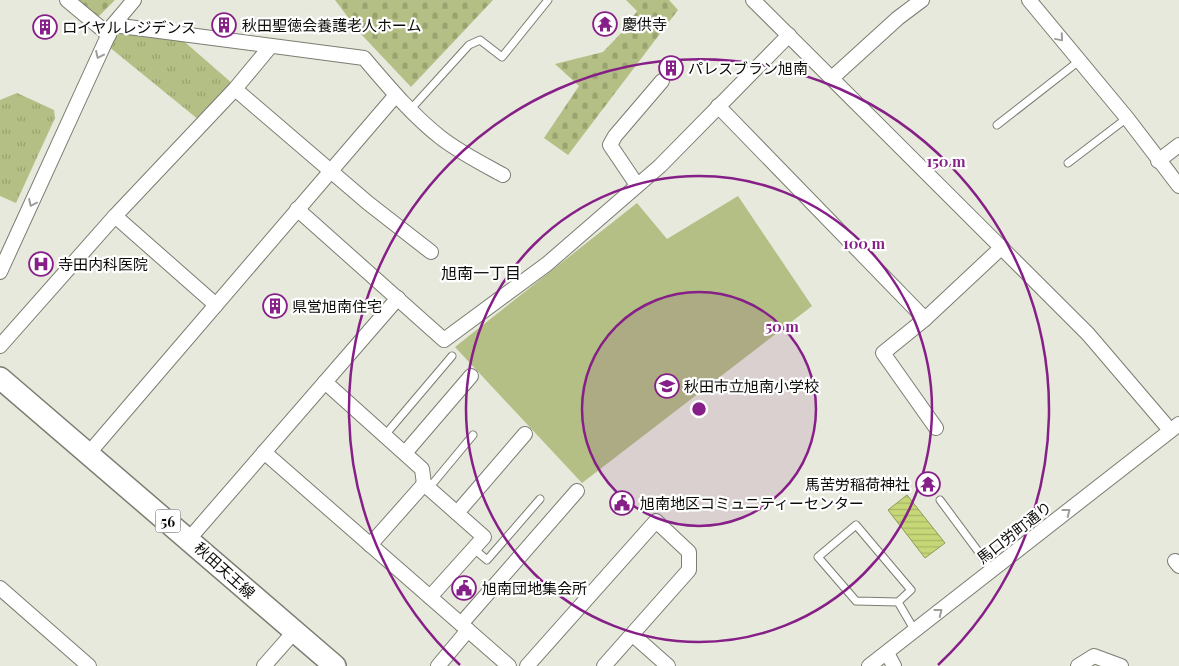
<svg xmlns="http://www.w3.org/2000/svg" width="1179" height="666" font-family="'Playfair Display','Noto Sans JP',serif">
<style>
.grass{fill:url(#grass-tufts)}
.cemetery{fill:url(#cemetery-stones)}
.park{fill:#b3bf84}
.water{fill:url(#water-rules);stroke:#8d9a55}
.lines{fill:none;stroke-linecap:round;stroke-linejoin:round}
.lane-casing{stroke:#7a7d71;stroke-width:9}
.street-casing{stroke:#7a7d71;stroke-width:16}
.primary-casing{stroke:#7a7d71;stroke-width:24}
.lane{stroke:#fff;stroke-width:7}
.street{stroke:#fff;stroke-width:14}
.primary{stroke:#fff;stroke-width:21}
.oneway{stroke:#9d9e9c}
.ring{fill:none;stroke:#861f87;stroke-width:2.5}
.labels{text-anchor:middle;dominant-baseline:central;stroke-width:4.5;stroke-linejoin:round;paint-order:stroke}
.shield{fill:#fff;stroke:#545552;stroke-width:1}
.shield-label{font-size:14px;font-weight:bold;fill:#0b0c08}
.poi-label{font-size:15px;fill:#0b0c08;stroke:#fff;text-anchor:start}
.street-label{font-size:15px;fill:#0b0c08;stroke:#fff}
.neighbourhood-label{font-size:16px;fill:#0b0c08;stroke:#fff}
.centre{fill:#861f87;stroke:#fff;stroke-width:2.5}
.ring-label{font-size:15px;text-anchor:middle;font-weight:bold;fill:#861f87;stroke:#fff;stroke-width:4.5;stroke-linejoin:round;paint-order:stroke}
</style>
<defs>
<pattern id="grass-tufts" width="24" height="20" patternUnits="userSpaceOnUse" patternTransform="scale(1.25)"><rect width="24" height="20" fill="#b3bf84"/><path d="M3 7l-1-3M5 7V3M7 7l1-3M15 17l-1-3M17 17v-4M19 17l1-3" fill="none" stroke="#99a370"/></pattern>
<pattern id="cemetery-stones" width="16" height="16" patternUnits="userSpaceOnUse" patternTransform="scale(1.25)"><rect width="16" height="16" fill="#b3bf84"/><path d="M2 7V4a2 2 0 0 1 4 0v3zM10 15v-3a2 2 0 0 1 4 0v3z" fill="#99a370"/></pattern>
<pattern id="water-rules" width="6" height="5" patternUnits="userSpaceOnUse" patternTransform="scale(1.25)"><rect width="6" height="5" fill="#c5d776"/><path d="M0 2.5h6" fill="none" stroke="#a8b765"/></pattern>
</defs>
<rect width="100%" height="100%" fill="#e6e9db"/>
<g class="grass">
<path d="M117,28L179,37L233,84L199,120L108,46Z"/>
<path d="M17,93L54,110L55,118L16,203L0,196V100Z"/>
</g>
<g class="cemetery">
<path d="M76,0H115L97,18Z"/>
<path d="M335,0H493L411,87L360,33Z"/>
<path d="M626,0H669L678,10L568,155L544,138L579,86L555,64L603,52L625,29L637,11Z"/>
</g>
<path class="park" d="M738,196L812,306L582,483L455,347L637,203L667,239Z"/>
<path class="water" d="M907,495L945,543L925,558L888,510Z"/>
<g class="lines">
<g class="lane-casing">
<g id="lane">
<path d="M410,110L469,45L480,40L502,57L548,0"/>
<path d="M997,125L1079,61"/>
<path d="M1068,163L1127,118"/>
<path d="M385,435L452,356"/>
<path d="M429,488L473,435"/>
<path d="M940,500L992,570"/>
<path d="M474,549L487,560L540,499"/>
<path d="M898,602L856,601L818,557L856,525L911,590L898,602L915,631"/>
</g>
</g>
<g class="street-casing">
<g id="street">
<path d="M67,0L109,35"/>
<path d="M753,0L1088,334L1170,430"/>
<path d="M1029,0L1127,118L1179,186"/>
<path d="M113,25L364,58C388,86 411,114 440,137C459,152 481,163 503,175"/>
<path d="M832,78L898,18L922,0"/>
<path d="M235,89L368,203L431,252"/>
<path d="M718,106L925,319"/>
<path d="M1158,161L1179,145"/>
<path d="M637,185L610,145L615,136L662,81"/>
<path d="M297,209L444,340L547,264L660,166L789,35"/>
<path d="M115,216L216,305"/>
<path d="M0,272L113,25L134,0"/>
<path d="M0,346L115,216L235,89L270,47"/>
<path d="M325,382L422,469L424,484"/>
<path d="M936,428L883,353L925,319L1002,247"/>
<path d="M264,452L509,666"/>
<path d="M89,453L396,95"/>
<path d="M405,453L471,376"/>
<path d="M457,513L525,434"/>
<path d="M189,539L398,298"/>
<path d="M370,545L424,484L484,537L430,597"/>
<path d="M1175,561L1179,566"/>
<path d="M0,588L89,666"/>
<path d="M461,624L577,491"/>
<path d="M633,635L668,666"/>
<path d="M887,653L894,666"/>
<path d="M264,666L294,632"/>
<path d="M438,666L468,630"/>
<path d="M527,666L656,521L689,552V570L604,666"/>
<path d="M869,666L1179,424"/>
<path d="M1078,666L1094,656L1121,666"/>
</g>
</g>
<g class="primary-casing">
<path id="primary" d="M0,378L335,666"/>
</g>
<use href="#lane" class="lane"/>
<use href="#street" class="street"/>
<use href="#primary" class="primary"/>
</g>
<defs><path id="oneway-chevron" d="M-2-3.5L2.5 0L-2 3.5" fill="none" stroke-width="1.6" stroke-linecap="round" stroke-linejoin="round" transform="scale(1.25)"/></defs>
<g class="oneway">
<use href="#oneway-chevron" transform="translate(1060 38) rotate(50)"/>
<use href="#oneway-chevron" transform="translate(99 55) rotate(115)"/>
<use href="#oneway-chevron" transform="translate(32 203) rotate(115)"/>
<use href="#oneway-chevron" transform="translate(1067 512) rotate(-38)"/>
<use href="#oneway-chevron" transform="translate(939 612) rotate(-38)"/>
</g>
<circle cx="699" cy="409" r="117" fill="#861f87" fill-opacity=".12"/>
<g class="ring">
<circle cx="699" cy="409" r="117"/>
<circle cx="699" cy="409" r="233"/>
<path d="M460 665A350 350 0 1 1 938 665"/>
</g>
<defs>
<g id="temple-ring" transform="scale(1.25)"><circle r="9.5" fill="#fff" stroke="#861f87" stroke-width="1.5"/><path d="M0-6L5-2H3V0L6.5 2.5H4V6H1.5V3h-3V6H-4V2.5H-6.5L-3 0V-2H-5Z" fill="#861f87"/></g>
<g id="building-ring" transform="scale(1.25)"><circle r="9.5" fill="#fff" stroke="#861f87" stroke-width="1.5"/><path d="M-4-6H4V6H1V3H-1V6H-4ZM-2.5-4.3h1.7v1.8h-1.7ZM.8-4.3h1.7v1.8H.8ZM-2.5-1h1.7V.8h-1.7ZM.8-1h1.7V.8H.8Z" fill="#861f87"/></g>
<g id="hospital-ring" transform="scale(1.25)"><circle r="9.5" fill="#fff" stroke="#861f87" stroke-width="1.5"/><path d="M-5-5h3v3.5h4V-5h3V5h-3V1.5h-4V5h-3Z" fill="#861f87"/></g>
<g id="school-ring" transform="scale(1.25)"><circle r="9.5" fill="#fff" stroke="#861f87" stroke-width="1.5"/><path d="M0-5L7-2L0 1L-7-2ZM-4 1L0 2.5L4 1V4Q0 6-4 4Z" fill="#861f87"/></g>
<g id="civic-ring" transform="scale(1.25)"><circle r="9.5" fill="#fff" stroke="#861f87" stroke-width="1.5"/><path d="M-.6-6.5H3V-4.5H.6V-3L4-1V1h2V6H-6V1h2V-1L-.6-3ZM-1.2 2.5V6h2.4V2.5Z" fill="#861f87"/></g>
</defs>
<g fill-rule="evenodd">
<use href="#temple-ring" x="605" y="24"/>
<use href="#building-ring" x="224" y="25"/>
<use href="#building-ring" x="45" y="27"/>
<use href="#building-ring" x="671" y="68"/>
<use href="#hospital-ring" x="41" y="264"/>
<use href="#building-ring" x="275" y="306"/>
<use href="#school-ring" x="667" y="386"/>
<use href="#temple-ring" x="928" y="484"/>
<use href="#civic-ring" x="622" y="503"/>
<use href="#civic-ring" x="464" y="588"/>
</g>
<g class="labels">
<rect class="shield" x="155.5" y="509.5" width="25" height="23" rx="4"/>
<g class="shield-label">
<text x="168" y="521">56</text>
</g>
<g class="poi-label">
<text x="622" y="24">慶供寺</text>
<text x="242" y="25">秋田聖徳会養護老人ホーム</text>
<text x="62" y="27">ロイヤルレジデンス</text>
<text x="688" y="68">パレスブラン旭南</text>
<text x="58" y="264">寺田内科医院</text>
<text x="292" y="306">県営旭南住宅</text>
<text x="684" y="386">秋田市立旭南小学校</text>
<text x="910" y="484" text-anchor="end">馬苦労稲荷神社</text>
<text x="640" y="503">旭南地区コミュニティーセンター</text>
<text x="482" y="588">旭南団地集会所</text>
</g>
<g class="street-label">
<text transform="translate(1014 532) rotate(-38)">馬口労町通り</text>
<text transform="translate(225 570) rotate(42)">秋田天王線</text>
</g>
<g class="neighbourhood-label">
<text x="481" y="272">旭南一丁目</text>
</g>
</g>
<circle cx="699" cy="409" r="8" class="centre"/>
<g class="ring-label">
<text x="946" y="167">150 m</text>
<text x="864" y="249">100 m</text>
<text x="782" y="332">50 m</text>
</g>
</svg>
